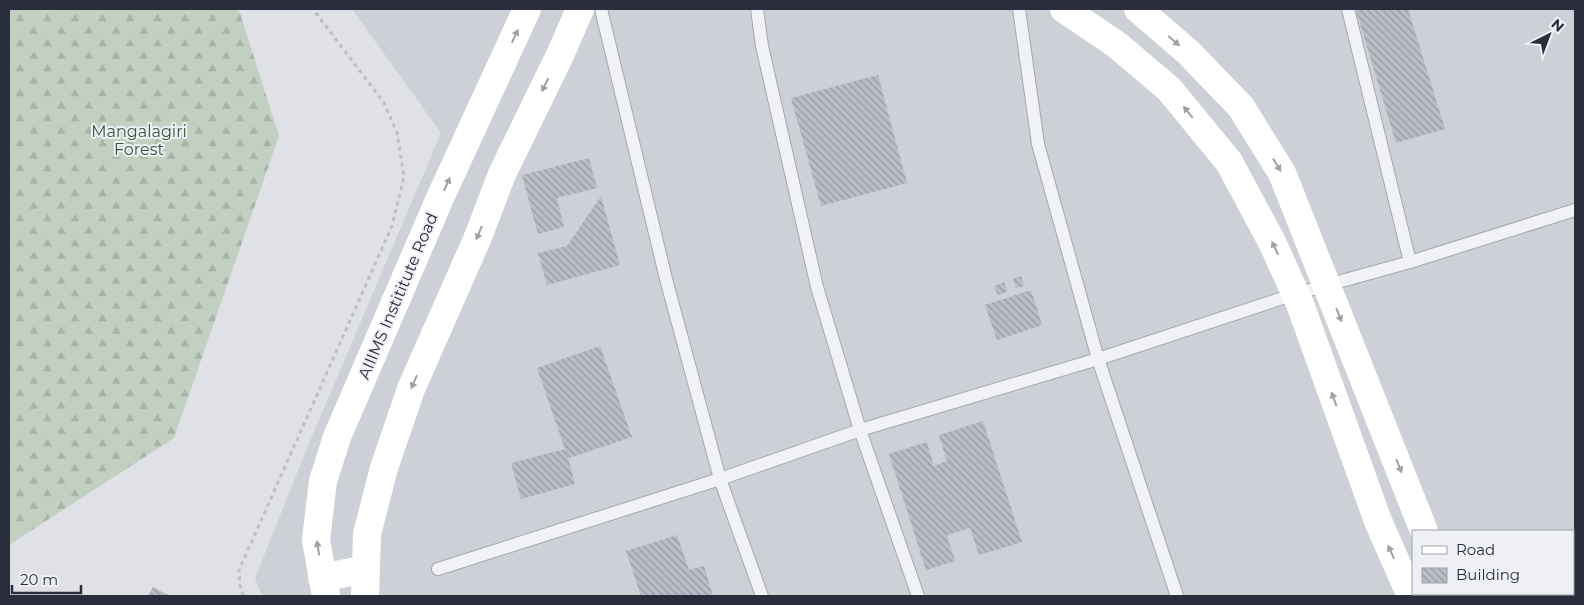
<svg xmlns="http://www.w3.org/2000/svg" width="1584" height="605" font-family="Montserrat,sans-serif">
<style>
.built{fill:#ced0d8;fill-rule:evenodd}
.forest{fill:url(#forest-firs)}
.building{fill:url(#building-back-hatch)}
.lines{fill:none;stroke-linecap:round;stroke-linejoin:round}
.lane-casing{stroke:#a5a7b0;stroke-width:14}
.path{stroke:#bdbfc5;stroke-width:3;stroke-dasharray:4 4;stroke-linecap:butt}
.lane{stroke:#f1f2f5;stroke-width:12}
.secondary{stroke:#fff;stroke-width:28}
.oneway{fill:#9fa0a7}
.labels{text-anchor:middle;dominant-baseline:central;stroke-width:4;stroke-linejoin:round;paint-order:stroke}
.park-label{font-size:16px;fill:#395639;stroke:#eef0f5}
.street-label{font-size:16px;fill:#2a2d3c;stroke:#eef0f5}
</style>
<defs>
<pattern id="forest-firs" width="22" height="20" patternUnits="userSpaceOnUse" patternTransform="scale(1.25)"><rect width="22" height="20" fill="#c2d0c1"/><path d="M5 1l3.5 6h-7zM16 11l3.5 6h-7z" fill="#a7b3a7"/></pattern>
<pattern id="building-back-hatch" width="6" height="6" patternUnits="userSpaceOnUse" patternTransform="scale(1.25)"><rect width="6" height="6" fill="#babcc6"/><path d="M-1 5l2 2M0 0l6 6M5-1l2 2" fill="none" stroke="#9799a2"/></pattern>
</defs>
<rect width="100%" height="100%" fill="#dfe1e7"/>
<path class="built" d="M352,9H1575V596H262L255,578L310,441L441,133ZM1413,531H1573V594H1413Z"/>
<path class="forest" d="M9,9H236L240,13L279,136L174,438L9,545Z"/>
<g class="building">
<path d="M1361,9H1408L1445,129L1396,143L1356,10Z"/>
<path d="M878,75L907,183L821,206L791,98Z"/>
<path d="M589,158L597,188L557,198L564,227L538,234L522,175Z"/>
<path d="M601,196L620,265L547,285L538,253L567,246Z"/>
<path d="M1021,276L1024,286L1016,288L1013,279Z"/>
<path d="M1004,282L1007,292L998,295L994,286Z"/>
<path d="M1031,290L1042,325L997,340L985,305Z"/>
<path d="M600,346L632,437L569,458L567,454L575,484L521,499L511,463L565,449L537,368Z"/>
<path d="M983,421L1022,542L979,555L970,528L947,535L955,561L926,570L889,454L927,442L934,466L947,461L939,435Z"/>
<path d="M677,535L689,570L704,566L713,596H641L626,551Z"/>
<path d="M153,587L170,596H148Z"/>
</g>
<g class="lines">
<g class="lane-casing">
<g id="lane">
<path d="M601,9L666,279L720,479L762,596"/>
<path d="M757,9L762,46L817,287L860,430L918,596"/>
<path d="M1019,9L1038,144L1098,359L1177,596"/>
<path d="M1348,9L1410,262"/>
<path d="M438,569L720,479L860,430L1098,359L1295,294L1410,262L1575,210"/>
</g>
</g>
<path class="path" d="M243,596L240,586L239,570L392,226L404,177L397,133L384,103L313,9"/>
<use href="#lane" class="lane"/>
<g class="secondary">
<path d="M1064,9L1117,45L1169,89L1229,162L1272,242L1300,304L1378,521L1411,596"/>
<path d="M1138,9L1189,53L1241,107L1282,173L1424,531"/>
<path d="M322,578L366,569"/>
<path d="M1449,594L1450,596"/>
<path d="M326,596L316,540L323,481L337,437L440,198L527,9"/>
<path d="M365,596L367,534L384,468L411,389L478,237L502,174L561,53L580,9"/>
</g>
</g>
<defs><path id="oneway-solid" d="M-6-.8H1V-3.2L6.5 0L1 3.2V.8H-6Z" transform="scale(1.25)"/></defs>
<g class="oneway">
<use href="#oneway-solid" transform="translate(515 36) rotate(-65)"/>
<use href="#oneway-solid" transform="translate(1174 41) rotate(41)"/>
<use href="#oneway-solid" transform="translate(545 85) rotate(116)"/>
<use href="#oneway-solid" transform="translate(1188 112) rotate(-129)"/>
<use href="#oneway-solid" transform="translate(1277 165) rotate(58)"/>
<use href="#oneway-solid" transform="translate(447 184) rotate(-65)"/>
<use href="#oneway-solid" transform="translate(479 233) rotate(112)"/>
<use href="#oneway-solid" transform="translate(1275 248) rotate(-115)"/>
<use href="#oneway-solid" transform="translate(1339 315) rotate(68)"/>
<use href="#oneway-solid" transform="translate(414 382) rotate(113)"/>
<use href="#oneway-solid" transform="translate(1334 399) rotate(-110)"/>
<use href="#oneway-solid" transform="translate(1399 466) rotate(68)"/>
<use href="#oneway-solid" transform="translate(318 548) rotate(-99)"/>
<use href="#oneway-solid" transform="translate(1391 552) rotate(-114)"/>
</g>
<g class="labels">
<g class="park-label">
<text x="139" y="131">Mangalagiri<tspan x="139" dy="18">Forest</tspan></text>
</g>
<g class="street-label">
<text transform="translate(398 296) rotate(-67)">AIIIMS Instititute Road</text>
</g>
</g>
<rect width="1584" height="605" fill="none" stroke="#2a2d3c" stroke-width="20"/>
<rect x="1412" y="530" width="162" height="65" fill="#eef0f5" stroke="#a0a2ab"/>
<rect x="1422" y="546" width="25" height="8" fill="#ffffff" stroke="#a0a2ab"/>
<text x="1456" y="555" font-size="15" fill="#2a2d3c">Road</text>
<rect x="1422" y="568" width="25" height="15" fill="url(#building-back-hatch)" stroke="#a0a2ab"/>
<text x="1456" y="580" font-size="15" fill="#2a2d3c">Building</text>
<g transform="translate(1549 35) rotate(42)" stroke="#eef0f5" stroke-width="4" paint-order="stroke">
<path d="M0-4L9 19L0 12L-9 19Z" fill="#2a2d3c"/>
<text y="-8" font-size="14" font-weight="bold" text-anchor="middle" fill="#2a2d3c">N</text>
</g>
<path d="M12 585v8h69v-8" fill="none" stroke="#2a2d3c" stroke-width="2.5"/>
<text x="20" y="585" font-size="15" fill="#2a2d3c" stroke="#eef0f5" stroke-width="4" paint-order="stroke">20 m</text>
</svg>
